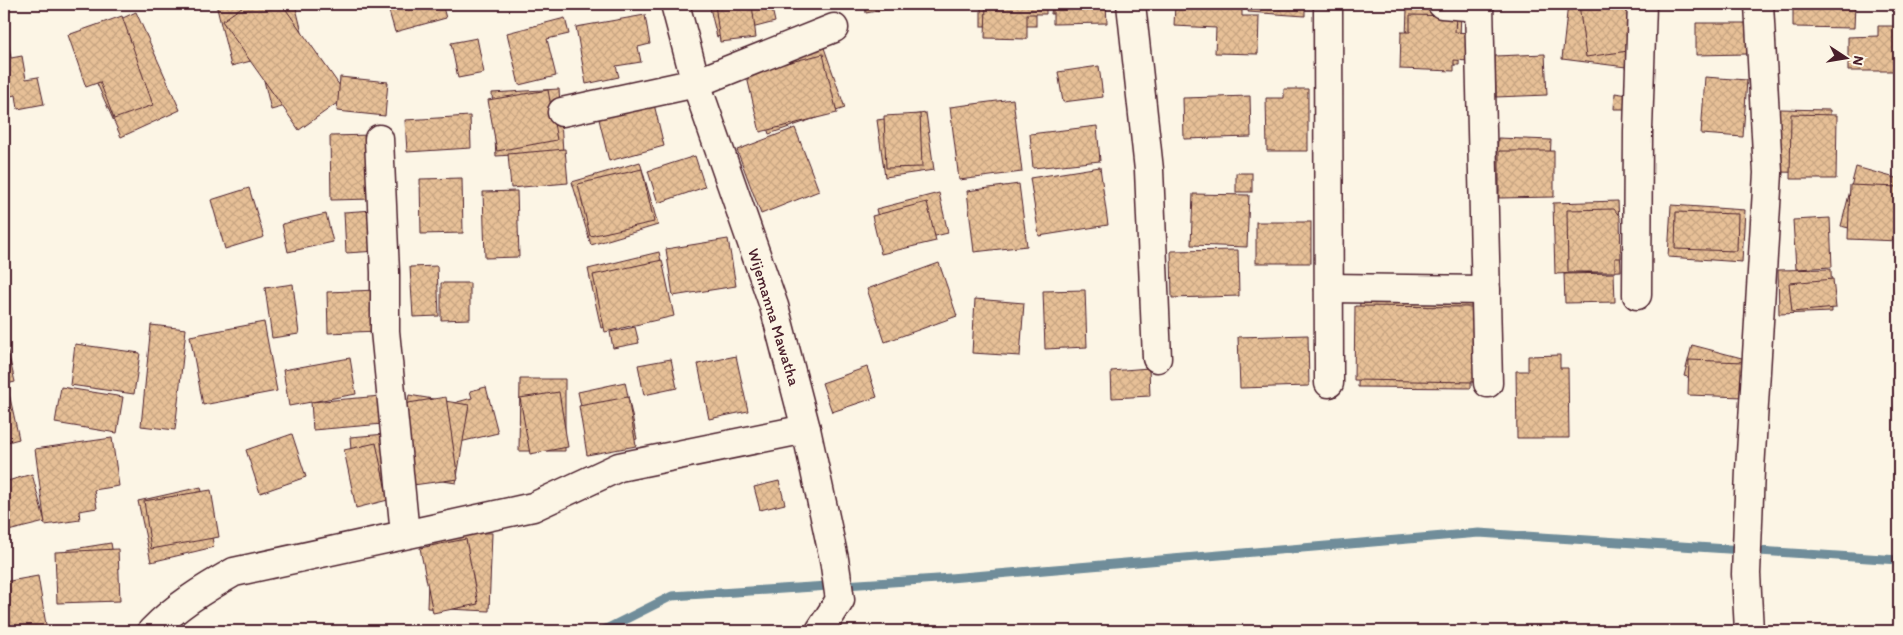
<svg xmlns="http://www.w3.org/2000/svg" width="1903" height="635" font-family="Itim,sans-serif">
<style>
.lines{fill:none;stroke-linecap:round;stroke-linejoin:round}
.stream{stroke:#6f8d9a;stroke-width:9}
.building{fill:url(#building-cross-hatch);stroke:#4a1f2b}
.minor-casing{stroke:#4a1f2b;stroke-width:31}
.minor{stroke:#fcf5e5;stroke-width:28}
.labels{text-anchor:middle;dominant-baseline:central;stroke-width:4;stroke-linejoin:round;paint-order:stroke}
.street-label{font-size:16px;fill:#4a1f2b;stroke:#fcf5e5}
</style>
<defs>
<pattern id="building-cross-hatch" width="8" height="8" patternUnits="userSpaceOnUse" patternTransform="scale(1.25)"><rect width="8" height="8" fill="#e7c097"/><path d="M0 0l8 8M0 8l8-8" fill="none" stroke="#c8a582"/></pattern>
</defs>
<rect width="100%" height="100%" fill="#fcf5e5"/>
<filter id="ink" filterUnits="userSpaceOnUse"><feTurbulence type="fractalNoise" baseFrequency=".02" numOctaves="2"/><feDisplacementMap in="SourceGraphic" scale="10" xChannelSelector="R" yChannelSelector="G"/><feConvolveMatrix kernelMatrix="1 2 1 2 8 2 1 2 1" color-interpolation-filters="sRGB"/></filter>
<g filter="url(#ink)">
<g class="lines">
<path class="stream" d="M602,631L672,596L938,579L1479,533L1899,560"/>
</g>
<g class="building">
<path d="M216,4H295L318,97L271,110L259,59L231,66Z"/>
<path d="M246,4H282L347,96L299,130L222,21Z"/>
<path d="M387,4H442L446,18L395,32Z"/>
<path d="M709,4H771L775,22L717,37Z"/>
<path d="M715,4H752L756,38L720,42Z"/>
<path d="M865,4H914L866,13Z"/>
<rect x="981" y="4" width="55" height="22"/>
<path d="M986,4H1046V14H1027V39L985,38Z"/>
<path d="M1052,4H1102V13L1051,14Z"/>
<path d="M1053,4H1106L1107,23L1053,24Z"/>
<path d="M1175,4H1242V16H1259L1258,54L1215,53L1216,28L1174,26Z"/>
<path d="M1249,4H1305V16L1248,12Z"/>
<path d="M1568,4H1637L1631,21L1626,67L1562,59Z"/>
<path d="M1579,4H1629L1635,50L1586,57Z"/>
<path d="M1793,4H1855L1854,28L1793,27Z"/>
<path d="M1407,9L1461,11L1459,65L1405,64Z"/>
<path d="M136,12L180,110L121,137L77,39Z"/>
<path d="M645,15L650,44L638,47L641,62L616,66L619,77L586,84L576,27Z"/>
<path d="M1410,15L1456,16L1455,32L1470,33L1469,61L1454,60V71L1400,69L1401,32H1410Z"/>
<path d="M122,16L153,105L114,119L100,82L86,87L68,35Z"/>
<path d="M565,18L569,34L547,39L556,76L519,85L507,33Z"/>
<path d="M4,19L11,58L22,56L26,79L38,77L44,104L18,109L16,95L4,97Z"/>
<path d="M1696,23H1747V54L1696,55Z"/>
<path d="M1878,26H1899V71H1848V37L1878,36Z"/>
<path d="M477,38L484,73L458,78L451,43Z"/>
<path d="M822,42L845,108L769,134L747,68Z"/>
<path d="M823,54L837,113L760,132L746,73Z"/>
<path d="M1545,54L1547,95L1496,97L1495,56Z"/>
<path d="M1099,66L1103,97L1063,102L1058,72Z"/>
<path d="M340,77L388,82L385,116L337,111Z"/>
<path d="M1705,77L1747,80L1743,137L1701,134Z"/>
<path d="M559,89L563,152L496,156L492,93Z"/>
<path d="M1284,89H1308V151H1267L1266,98H1284Z"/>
<path d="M548,90L557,140L497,151L488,100Z"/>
<path d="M1615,93L1628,95L1627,109H1614Z"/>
<path d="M1250,96L1251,137L1184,139L1183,98Z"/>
<path d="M1013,99L1022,172L959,180L950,107Z"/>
<path d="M653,100L664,146L609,161L598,115Z"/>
<path d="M1779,109L1830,110L1829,173L1777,172Z"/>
<path d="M926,113L934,170L885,177L877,120Z"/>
<path d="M920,114L922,167L886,168L884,116Z"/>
<path d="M1791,114L1837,115L1836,179H1790Z"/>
<path d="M470,116L471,148L407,152L405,120Z"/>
<path d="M1097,126L1100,161L1033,168L1030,134Z"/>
<path d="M795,128L819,191L761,214L737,150Z"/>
<path d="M372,135L373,199L331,200L330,136Z"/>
<path d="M1498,138L1551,140L1549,186L1496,185Z"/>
<path d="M565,149L568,183L511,188L508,154Z"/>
<path d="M1499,151H1554V197L1499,198Z"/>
<path d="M695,156L705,187L658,203L648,171Z"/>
<path d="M640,162L658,225L591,245L572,182Z"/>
<path d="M1100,167L1108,225L1039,236L1030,178Z"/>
<path d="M1856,167L1899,179V241L1841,226Z"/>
<path d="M642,169L654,222L590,236L578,184Z"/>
<rect x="1236" y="173" width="16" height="19"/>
<path d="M462,178L463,233L421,234L420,179Z"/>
<path d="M1019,184L1027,246L974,252L967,191Z"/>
<path d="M1850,185L1898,187L1899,241L1848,239Z"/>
<path d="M249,188L264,237L225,249L211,200Z"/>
<path d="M517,191L519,257L485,258L483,192Z"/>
<path d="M939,193L948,233L885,248L876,209Z"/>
<path d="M1193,194L1249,195L1247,247L1191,245Z"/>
<path d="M1618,201L1621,271L1555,274L1553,203Z"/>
<path d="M927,202L936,241L881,254L872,216Z"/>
<path d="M1671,205L1745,210L1742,262L1668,257Z"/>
<path d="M1614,209L1620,217L1621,258H1615V272H1568L1567,210Z"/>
<path d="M374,210L377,251L346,253L344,212Z"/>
<path d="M1676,212L1738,214L1737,251L1675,249Z"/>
<path d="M326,214L333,242L288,252L282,224Z"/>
<path d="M1830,218L1832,267L1796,269L1793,220Z"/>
<rect x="1256" y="222" width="55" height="41"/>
<path d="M728,239L736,286L673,296L666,249Z"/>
<path d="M1238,250L1239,296L1172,298L1171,251Z"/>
<path d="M659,252L672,311L601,328L588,269Z"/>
<path d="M662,260L674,316L605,332L593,275Z"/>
<path d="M939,263L957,316L885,342L867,289Z"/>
<path d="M437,266L439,316L413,317L410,267Z"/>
<path d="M1831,269L1832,312L1779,314L1778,270Z"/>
<path d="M1614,273L1615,302L1565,303L1564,274Z"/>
<path d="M1833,279L1836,308L1792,312L1789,283Z"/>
<path d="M441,283H470V319L441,320Z"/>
<path d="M293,284L299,334L272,338L265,288Z"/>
<path d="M378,290L379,331L328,333L327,292Z"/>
<path d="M1085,290L1087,347L1045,349L1043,291Z"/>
<path d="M1360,297L1473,298L1471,388L1358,387Z"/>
<path d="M975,299L1024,303L1020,356L972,353Z"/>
<path d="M1355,306L1475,307L1474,382L1354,380Z"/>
<path d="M264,322L277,391L203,405L190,336Z"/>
<path d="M151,325L186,329L175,430L141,426Z"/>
<path d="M635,327L639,343L613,348L610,332Z"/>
<path d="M1308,335L1309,386L1240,388L1238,337Z"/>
<path d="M75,344L140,353L134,394L70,385Z"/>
<path d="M1692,345L1757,362L1749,393L1684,376Z"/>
<path d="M7,347L15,382L7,384L19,439L4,443V348Z"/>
<path d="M1560,355V368H1568L1569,438H1517L1516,371H1528V356Z"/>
<path d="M736,356L748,411L709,419L698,364Z"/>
<path d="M350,358L356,394L289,406L283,370Z"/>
<path d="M671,359L677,388L644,395L638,365Z"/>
<path d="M1689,360L1745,362L1743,397L1688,395Z"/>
<path d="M4,361H10L7,443H4Z"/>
<path d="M867,367L877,397L832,412L822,383Z"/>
<path d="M1149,368L1150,396L1112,398L1111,371Z"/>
<path d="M520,379H565V451H519Z"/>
<path d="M625,382L637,439L590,449L578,392Z"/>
<path d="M61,387L123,397L117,433L55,423Z"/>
<path d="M486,387L498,433L460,442L450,404L472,398L470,391Z"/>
<path d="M559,392L568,447L530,454L520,398Z"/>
<path d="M409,395L469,405L456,483L396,474Z"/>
<path d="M381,396L383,424L313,430L311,402Z"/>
<path d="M446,397L458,479L413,485L402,404Z"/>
<path d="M628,397L636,446L587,455L579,406Z"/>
<path d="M292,434L306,477L260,493L246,450Z"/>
<path d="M386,434L391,497L355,500L350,437Z"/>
<path d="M112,438L119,486L94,490L97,508L79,511L80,520L45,525L35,449Z"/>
<path d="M376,443L388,500L356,508L344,450Z"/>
<path d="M32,474L45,522L4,532V482Z"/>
<path d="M779,481L785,504L760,510L754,487Z"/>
<path d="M201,487L214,547L151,562L138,501Z"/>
<path d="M211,490L219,537L151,549L144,501Z"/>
<path d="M430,531L492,533L489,611L427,608Z"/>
<path d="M466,539L478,604L433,613L420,548Z"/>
<path d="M111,543L118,583L73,590L67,550Z"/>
<path d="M118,549L120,601L57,603L55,552Z"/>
<path d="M38,576L47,631H7L4,613V582Z"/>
</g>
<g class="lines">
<g class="minor-casing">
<g id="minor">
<path d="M675,4L696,83L774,306L806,429L834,559L840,600L820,631"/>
<path d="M1131,4L1149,170L1157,358"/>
<path d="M1328,4L1329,383"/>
<path d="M1442,4L1479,7"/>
<path d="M1479,4L1488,383"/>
<path d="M562,112L696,83L834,28"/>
<path d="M379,139L385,272V331L405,534"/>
<path d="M1329,288L1486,290"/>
<path d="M1637,295L1638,131L1642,4"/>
<path d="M152,631C176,606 204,589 234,572L533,507L619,467L806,429"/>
<path d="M1749,631L1746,574L1750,470L1768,173L1759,4"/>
</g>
</g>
<use href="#minor" class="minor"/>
</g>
</g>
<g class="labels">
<g class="street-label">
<text transform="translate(774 317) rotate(73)">Wijemanna Mawatha</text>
</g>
</g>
<rect width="1903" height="635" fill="none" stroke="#fcf5e5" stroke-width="20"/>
<rect x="10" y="10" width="1883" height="615" fill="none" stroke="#4a1f2b" stroke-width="2" filter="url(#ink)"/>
<g transform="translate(1846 58) rotate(102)" stroke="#fcf5e5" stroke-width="4" paint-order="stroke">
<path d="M0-4L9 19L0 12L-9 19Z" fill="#4a1f2b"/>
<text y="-8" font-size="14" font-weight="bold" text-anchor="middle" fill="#4a1f2b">N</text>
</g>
</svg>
